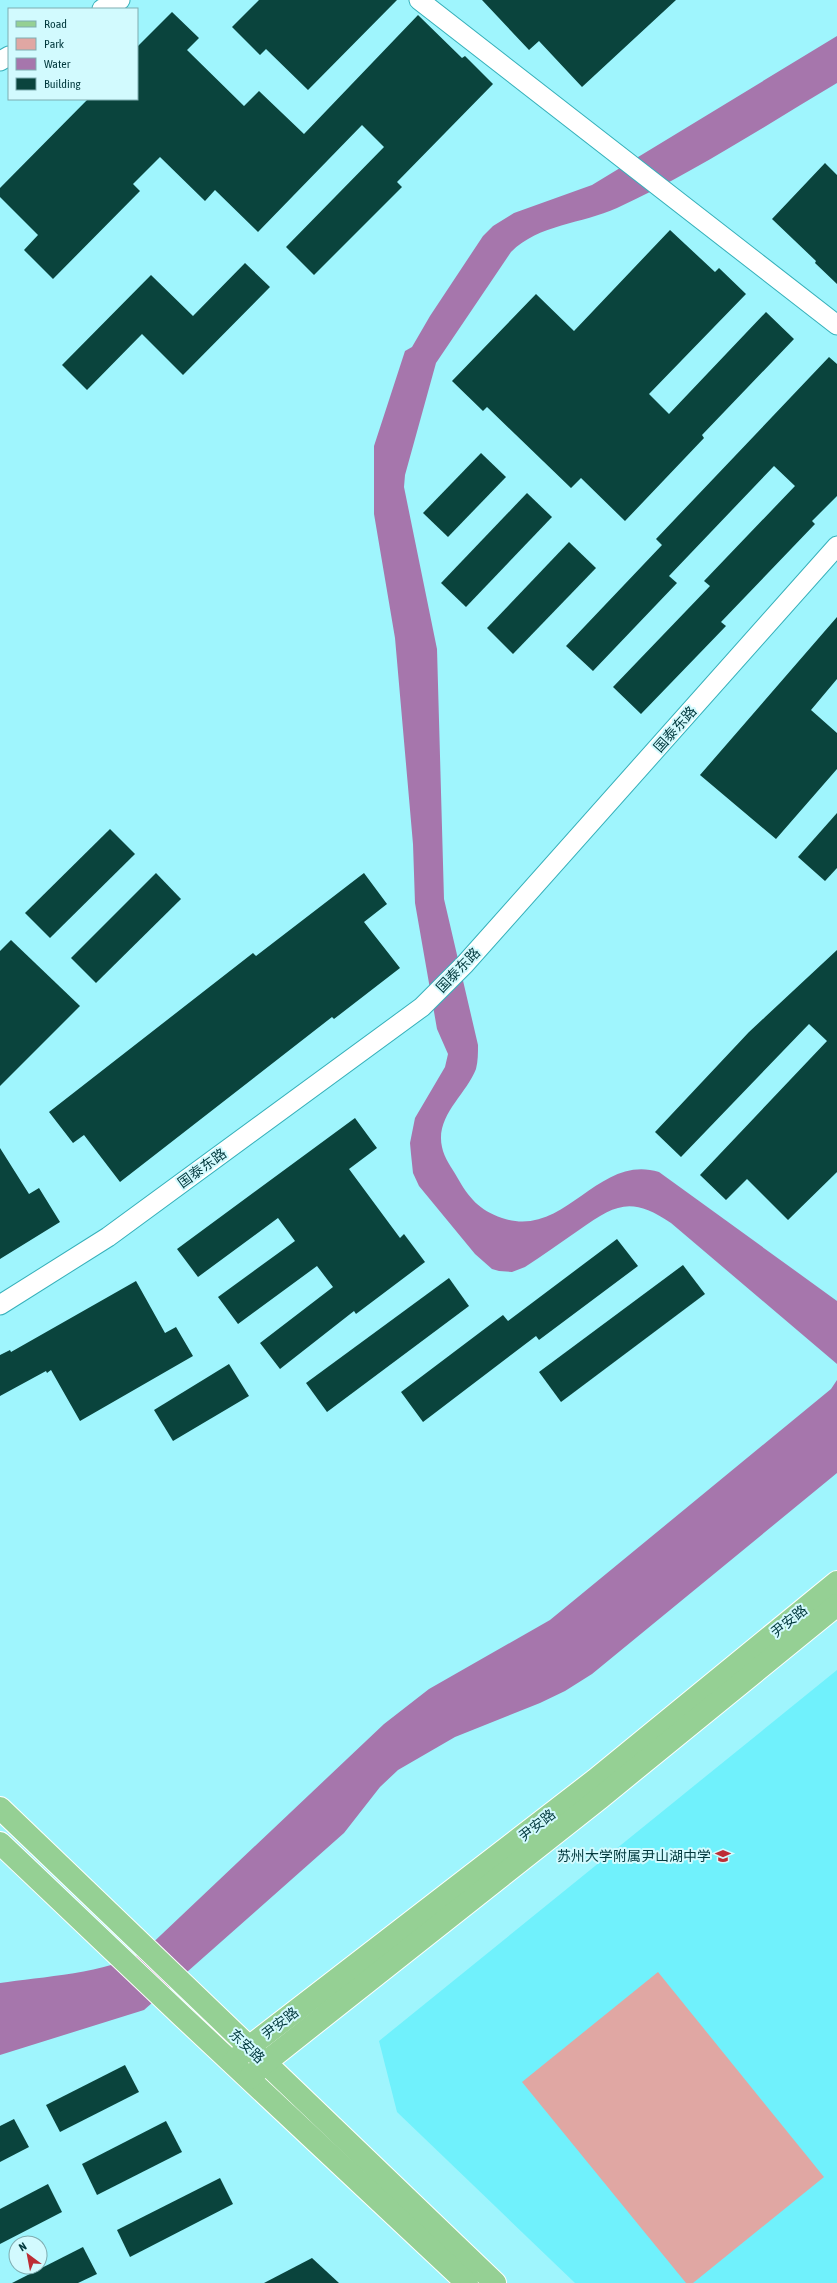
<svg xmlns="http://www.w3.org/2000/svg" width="837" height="2283" font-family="'Asap Condensed','Noto Sans SC',sans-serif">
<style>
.built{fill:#70f1fc}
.green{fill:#e0a7a3}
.water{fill:#a676ac}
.building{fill:#0a443d}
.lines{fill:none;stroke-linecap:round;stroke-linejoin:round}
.minor-casing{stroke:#36b0ba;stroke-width:21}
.major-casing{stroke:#fff;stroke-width:24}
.minor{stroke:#fff;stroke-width:19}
.major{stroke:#95d094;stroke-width:22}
.labels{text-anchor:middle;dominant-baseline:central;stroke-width:4;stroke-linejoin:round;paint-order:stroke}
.street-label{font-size:14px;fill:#02393d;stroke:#d2fafe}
.poi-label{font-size:14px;fill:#02393d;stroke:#d2fafe;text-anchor:end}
</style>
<rect width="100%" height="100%" fill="#9ff5fd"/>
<path class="built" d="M837,1670V2283H575L397,2112L379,2041Z"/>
<path class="green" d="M658,1972L824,2177L693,2283H686L522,2082Z"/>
<g class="water">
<path d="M837,36V83C765,126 693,173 617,208C582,224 539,224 511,252L436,363L405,475L404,487L437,649L444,899L478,1045C478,1053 478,1061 476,1069C466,1095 435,1116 442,1147C444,1158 452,1168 457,1177C469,1198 479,1210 502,1218C565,1240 597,1153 659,1172L837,1301V1364L671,1223C631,1196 616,1204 579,1230C561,1242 544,1255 525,1267L512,1272L499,1271L492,1269L475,1254L419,1186L413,1173L411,1154L410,1143L415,1118L445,1067L448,1054L437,1029L415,903L413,844L395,638L374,514V446L405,351L412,347L430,316L483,236L493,226L514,213L592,185Z"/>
<path d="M837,1380V1473L592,1674L565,1691L540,1703L455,1737L398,1770L380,1787L344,1833L144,2010L0,2055V1983C40,1977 109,1973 143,1952L384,1724L429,1689L550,1620L831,1389Z"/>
</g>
<g class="building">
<path d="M259,0H397L308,90L266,49L260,55L232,27Z"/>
<path d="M482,0H676L582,87L539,41L529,50Z"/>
<path d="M172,12L199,38L187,50L244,106L259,91L304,134L418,15L462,58L465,56L493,84L397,182L402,187L314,275L286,247L384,147L362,125L258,232L215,190L205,201L160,157L133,184L140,191L53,279L24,250L38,235L0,197V188L88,99H137V47Z"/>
<path d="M825,163L837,175V284L815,263L816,261L772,219Z"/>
<path d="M670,230L715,272L719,268L746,294L649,394L669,414L766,312L794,339L702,435L704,438L625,521L581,478L571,488L487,407L483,411L452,381L536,294L574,331Z"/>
<path d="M245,263L270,287L183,375L142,334L87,390L62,365L151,275L193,316Z"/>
<path d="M829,357L837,364V496L812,521L815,524L721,622L726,626L641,714L613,687L710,586L704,581L795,486L774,466L669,576L677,583L593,671L566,646L662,545L656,539Z"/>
<path d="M481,453L506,477L448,537L423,513Z"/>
<path d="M527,493L552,517L466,607L441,583Z"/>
<path d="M569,542L596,568L513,654L487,628Z"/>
<path d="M837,617V679L811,710L837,733V769L776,839L700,775Z"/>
<path d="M837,813V868L825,881L798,857Z"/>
<path d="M110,829L135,854L50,938L25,913Z"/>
<path d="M156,873L181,899L96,983L71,958Z"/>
<path d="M364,873L387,904L364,922L400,968L334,1019L332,1017L120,1182L84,1135L73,1143L49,1112L253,953L256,956Z"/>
<path d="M11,940L80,1006L0,1086V951Z"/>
<path d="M837,950V1172L788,1220L747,1179L726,1200L700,1175L827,1041L809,1024L681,1157L655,1132L749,1032Z"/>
<path d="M355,1118L377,1148L349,1169L400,1238L404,1234L425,1262L356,1314L354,1311L280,1369L260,1343L333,1287L317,1266L238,1324L218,1297L295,1241L278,1218L198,1277L177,1249Z"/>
<path d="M0,1148L29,1194L39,1188L60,1222L0,1259Z"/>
<path d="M617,1239L638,1266L539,1340L536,1336L423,1422L401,1392L503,1315L508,1321Z"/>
<path d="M683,1265L705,1294L561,1402L539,1372Z"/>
<path d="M449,1278L469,1306L327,1412L306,1383Z"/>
<path d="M136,1281L165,1333L176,1327L193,1356L80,1421L51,1370L47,1373L46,1371L0,1396V1355L10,1350L11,1352Z"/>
<path d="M229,1364L249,1396L173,1441L154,1410Z"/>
<path d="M125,2065L139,2092L60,2132L46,2105Z"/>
<path d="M14,2119L29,2147L0,2162V2126Z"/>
<path d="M166,2121L182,2152L97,2195L82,2164Z"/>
<path d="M220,2178L233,2204L130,2257L117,2230Z"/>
<path d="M48,2184L62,2212L0,2244V2209Z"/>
<path d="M83,2247L97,2274L78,2283H12Z"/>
<path d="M312,2258L339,2283H264Z"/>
</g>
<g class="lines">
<g class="minor-casing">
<g id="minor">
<path d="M419,0L837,325"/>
<path d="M102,9L120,0"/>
<path d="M0,61L9,56"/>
<path d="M0,1305L108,1237L422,1007L465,964L837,546"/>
</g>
</g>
<g class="major-casing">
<g id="major">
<path d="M0,1808L495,2283"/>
<path d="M0,1843L182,2016L467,2283"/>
<path d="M233,2062L249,2047L595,1780L837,1582"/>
<path d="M250,2078L266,2062L600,1798L837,1605"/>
</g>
</g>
<use href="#minor" class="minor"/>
<use href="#major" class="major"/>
</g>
<defs>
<g id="school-bare" transform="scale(1.2)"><path d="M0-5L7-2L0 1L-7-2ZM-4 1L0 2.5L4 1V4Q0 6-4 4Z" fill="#bd2d35" stroke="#d2fafe" stroke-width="2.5" paint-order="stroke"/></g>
</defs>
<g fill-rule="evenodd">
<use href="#school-bare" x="723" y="1856"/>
</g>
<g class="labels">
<g class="street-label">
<text transform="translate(675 729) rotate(-48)">国泰东路</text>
<text transform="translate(458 970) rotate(-46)">国泰东路</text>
<text transform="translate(202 1168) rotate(-36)">国泰东路</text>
<text transform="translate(789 1621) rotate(-39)">尹安路</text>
<text transform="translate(537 1825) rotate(-38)">尹安路</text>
<text transform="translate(280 2023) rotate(-38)">尹安路</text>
<text transform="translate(247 2046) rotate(43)">东安路</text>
</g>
<g class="poi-label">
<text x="711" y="1856">苏州大学附属尹山湖中学</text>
</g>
</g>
<rect x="8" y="8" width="130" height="92" fill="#d2fafe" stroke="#7fadb1"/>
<rect x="16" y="21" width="20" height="6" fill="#95d094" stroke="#7fadb1"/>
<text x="44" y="28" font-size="12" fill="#02393d">Road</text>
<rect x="16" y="38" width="20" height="12" fill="#e0a7a3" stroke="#7fadb1"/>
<text x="44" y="48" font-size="12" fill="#02393d">Park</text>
<rect x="16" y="58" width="20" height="12" fill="#a676ac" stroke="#7fadb1"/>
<text x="44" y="68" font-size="12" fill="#02393d">Water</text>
<rect x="16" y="78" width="20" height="12" fill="#0a443d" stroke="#7fadb1"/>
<text x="44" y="88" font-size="12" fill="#02393d">Building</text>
<g transform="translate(28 2255) rotate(328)"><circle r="19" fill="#d2fafe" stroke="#7fadb1"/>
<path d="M0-3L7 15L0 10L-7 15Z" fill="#bd2d35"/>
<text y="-6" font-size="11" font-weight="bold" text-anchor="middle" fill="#02393d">N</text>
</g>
</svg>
